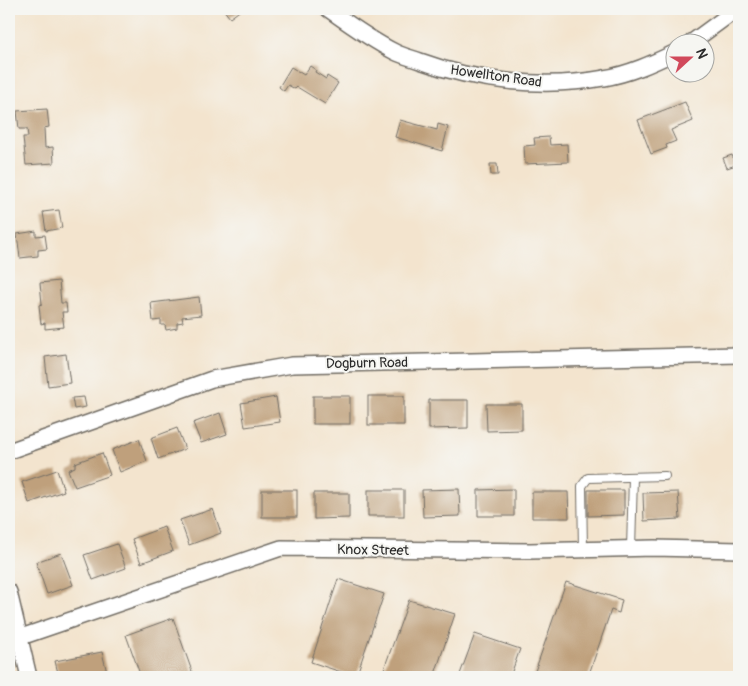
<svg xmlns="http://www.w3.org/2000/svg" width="748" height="686" font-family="Pangolin,sans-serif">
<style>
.building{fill:#bfa07b}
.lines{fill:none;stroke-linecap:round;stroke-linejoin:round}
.service-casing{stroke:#716c64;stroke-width:10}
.minor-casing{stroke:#716c64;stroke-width:18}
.service{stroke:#fff;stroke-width:8}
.minor{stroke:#fff;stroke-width:15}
.labels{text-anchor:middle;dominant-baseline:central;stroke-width:4;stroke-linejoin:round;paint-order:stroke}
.street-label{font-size:14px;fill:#2b2b2b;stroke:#f6f6f2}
</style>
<rect width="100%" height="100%" fill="#f6f6f2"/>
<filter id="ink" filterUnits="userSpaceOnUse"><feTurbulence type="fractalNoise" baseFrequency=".02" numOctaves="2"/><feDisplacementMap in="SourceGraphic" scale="10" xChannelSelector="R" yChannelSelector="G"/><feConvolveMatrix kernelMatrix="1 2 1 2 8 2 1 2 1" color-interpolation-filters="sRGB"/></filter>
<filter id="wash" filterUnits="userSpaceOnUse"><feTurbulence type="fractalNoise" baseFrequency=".0096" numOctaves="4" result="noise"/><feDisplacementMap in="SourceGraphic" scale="20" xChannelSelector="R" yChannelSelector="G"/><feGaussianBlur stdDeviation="1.12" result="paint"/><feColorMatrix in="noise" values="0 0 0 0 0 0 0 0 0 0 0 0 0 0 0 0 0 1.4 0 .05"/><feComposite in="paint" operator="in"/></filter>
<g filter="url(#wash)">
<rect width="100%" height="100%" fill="#f3e4ce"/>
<g id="blocks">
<g class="building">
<path d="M223,9H242L230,18Z"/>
<path d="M310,66L316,70L315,72L326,79L327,76L338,83L325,104L297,87L295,89L288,85L284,91L279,87L291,67L304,75Z"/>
<path d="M685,102L693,121L671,130L676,141L666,145L667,148L651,154L638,120Z"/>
<path d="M47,109L49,127L44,128L45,148L53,147L54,163L26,165L23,137H28L27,129H19L17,111Z"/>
<path d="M400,120L437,130L438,124L448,127L442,151L395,137Z"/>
<path d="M549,137L550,145L567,144L568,162L525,164L524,146L535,145L534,138Z"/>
<path d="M732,155L736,165L727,168L723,158Z"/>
<path d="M490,164H497L498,175H491Z"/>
<path d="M59,210L62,228L46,231L43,212Z"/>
<path d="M36,231V236L45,235L47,249L38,250V256L20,258L17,234Z"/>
<path d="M59,281L61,303H66L67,312H62L64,327L45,329V323L41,324L39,305L42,304L40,283Z"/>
<path d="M199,297L201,315L182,317L183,322L177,323V328L166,330L165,325H161V320L153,321L151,303Z"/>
<path d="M66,354L70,383L48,386L45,357Z"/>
<rect x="313" y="396" width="37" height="28"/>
<rect x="368" y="396" width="36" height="29"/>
<path d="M84,397L86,407L74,409L72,398Z"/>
<path d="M276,397L280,422L245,427L241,403Z"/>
<path d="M429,400H468V428L429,429Z"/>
<path d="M486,404H522V430L487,431Z"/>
<path d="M220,413L227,434L201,443L193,423Z"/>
<path d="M177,428L185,449L158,459L151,438Z"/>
<path d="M139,439L147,461L120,472L112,450Z"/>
<path d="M102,453L110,475L75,487L68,470L75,467V463Z"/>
<path d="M57,470L64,491L29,503L22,482Z"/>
<path d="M459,489L460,516L423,517L422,490Z"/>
<path d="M514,489V516H478V490Z"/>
<rect x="262" y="490" width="35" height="27"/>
<rect x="368" y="490" width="36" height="26"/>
<path d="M588,490H624V515L588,516Z"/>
<path d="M532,492H568L569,518H532Z"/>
<path d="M678,492L680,519L644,521L643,493Z"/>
<path d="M314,493H349V518L314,519Z"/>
<path d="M213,509L221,533L189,545L180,520Z"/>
<path d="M164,527L173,551L141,563L132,539Z"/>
<path d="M117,544L126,568L93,580L84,555Z"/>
<path d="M61,553L73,585L47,594L36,562Z"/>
<path d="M338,579L384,594L356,677L311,662Z"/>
<path d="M566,582L622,600L619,613L611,610L588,677H533Z"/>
<path d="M409,600L455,614L434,677H381Z"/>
<path d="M173,618L194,677H141L126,635Z"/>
<path d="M475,634L520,649L510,677H459Z"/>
<path d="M102,652L108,677H59L55,661Z"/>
</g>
</g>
</g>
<g filter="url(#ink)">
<use href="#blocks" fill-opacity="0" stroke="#716c64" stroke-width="1"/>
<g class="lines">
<g class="service-casing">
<g id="service">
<path d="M631,549L633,477"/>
<path d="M583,550L582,486L588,478L665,476"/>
</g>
</g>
<g class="minor-casing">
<g id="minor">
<path d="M328,9C349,24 371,40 395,52C403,56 412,58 420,61C477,82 545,89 604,78C629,74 653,63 676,52"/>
<path d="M692,42L737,9"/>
<path d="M9,451L212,379L292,365L739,355"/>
<path d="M9,592L29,677"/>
<path d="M21,637L281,548L530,551L654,548L739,550"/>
</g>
</g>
<use href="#service" class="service"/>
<use href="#minor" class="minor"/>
</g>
</g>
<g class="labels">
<g class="street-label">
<text transform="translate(496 76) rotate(8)">Howellton Road</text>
<text transform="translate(367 363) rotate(-1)">Dogburn Road</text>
<text transform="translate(373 550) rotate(1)">Knox Street</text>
</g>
</g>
<rect width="748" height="686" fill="none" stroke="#f6f6f2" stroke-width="30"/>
<g transform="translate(690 58) rotate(69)"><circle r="24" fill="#f6f6f2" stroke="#a5a5a2"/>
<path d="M0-4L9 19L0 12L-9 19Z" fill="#d1495b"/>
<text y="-8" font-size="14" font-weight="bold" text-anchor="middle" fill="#2b2b2b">N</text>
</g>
</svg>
